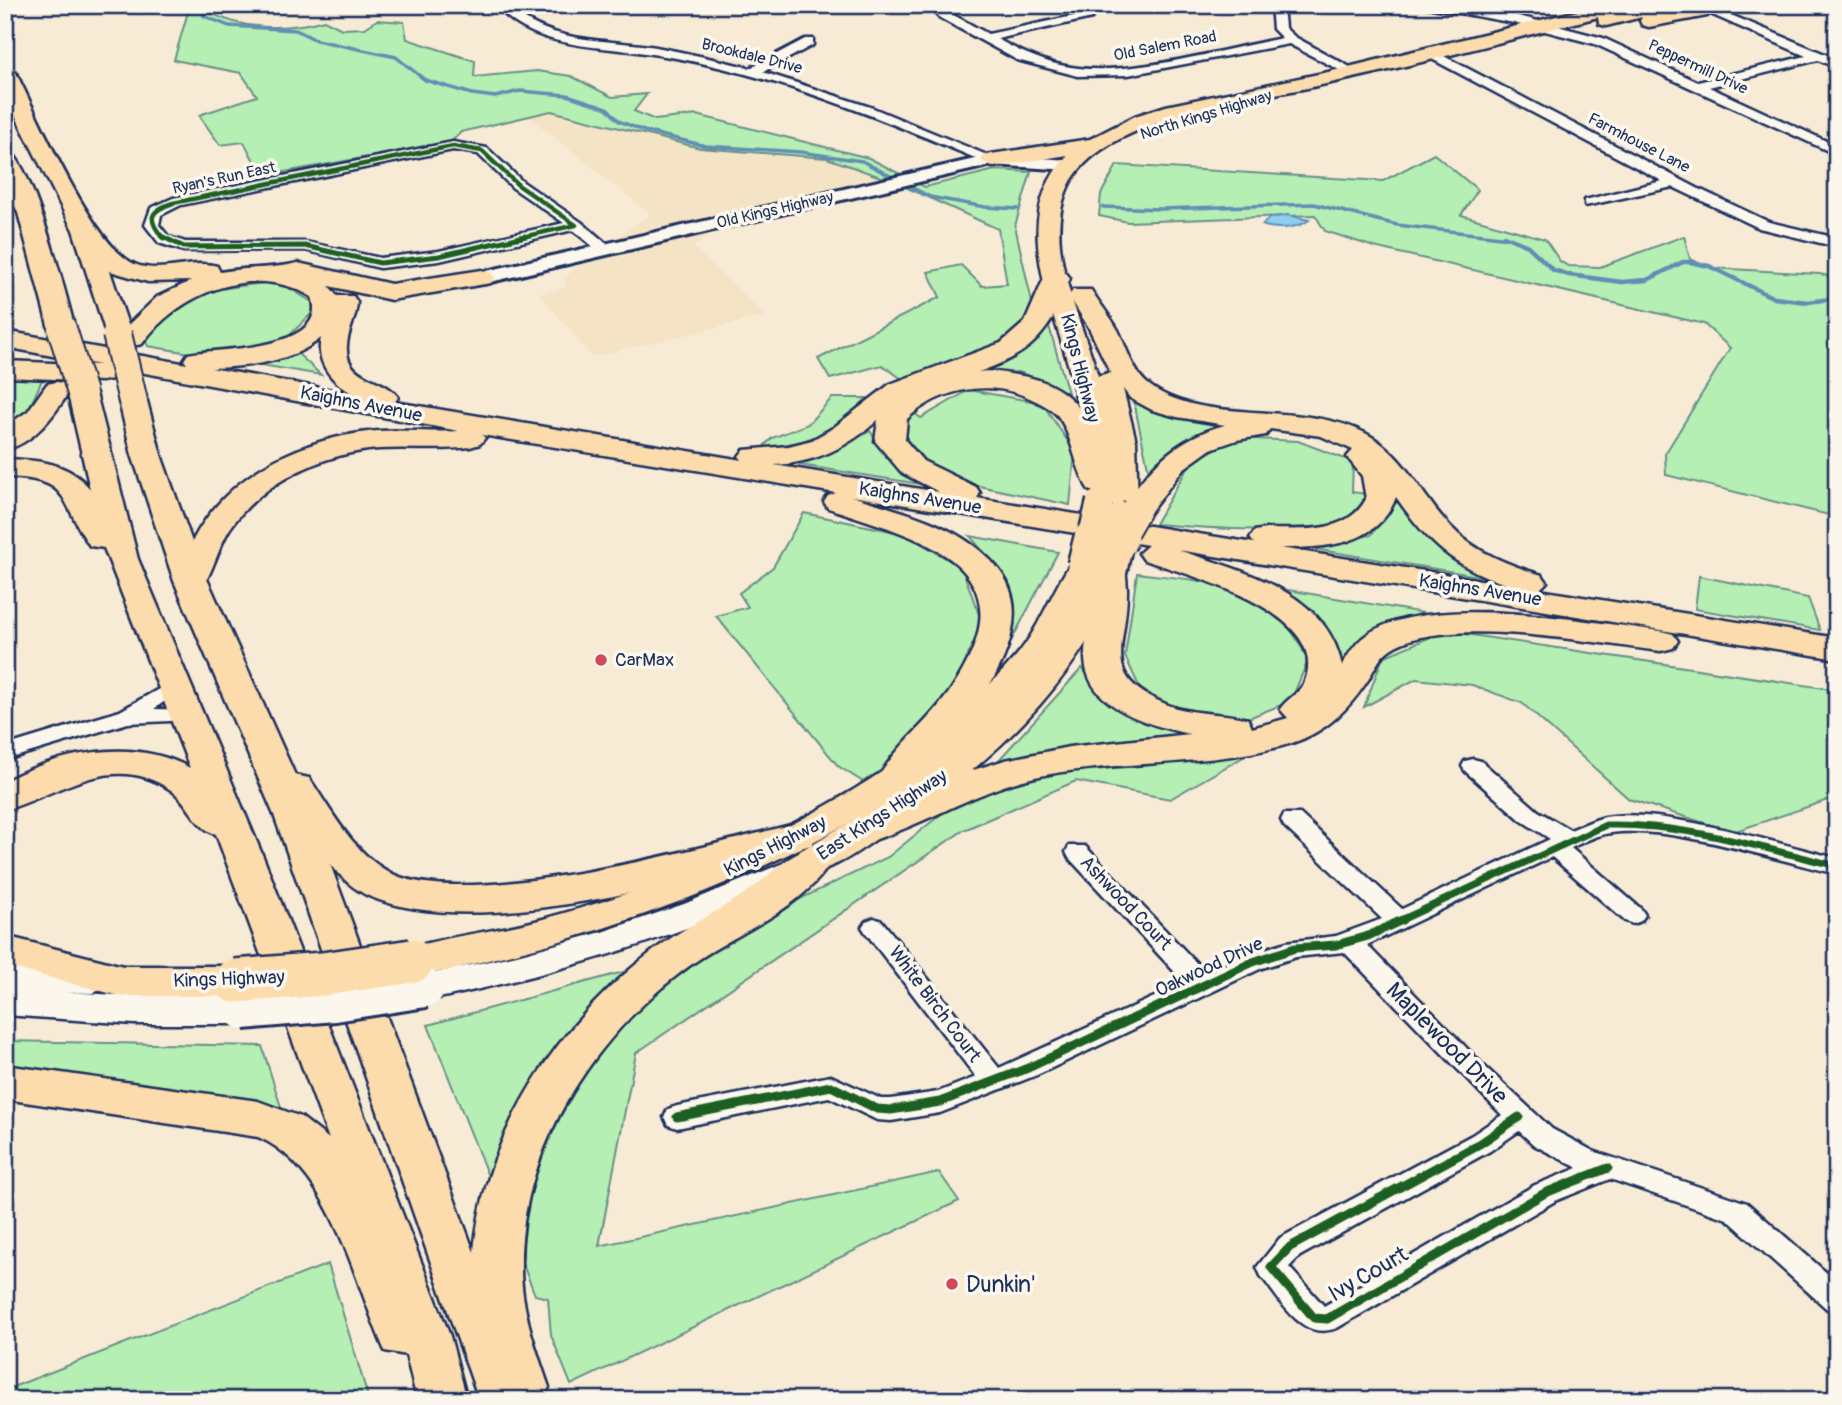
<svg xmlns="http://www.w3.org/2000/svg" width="1842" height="1405" font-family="Pangolin,sans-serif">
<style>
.built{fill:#f5e3c6}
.green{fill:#b5efb3;stroke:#688f88;stroke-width:2}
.water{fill:#8eceef;stroke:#608eb5;stroke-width:2}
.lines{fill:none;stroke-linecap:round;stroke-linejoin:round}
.stream-far1{stroke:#608eb5;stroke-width:3.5}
.stream{stroke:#608eb5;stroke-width:4.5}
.minor-casing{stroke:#1b2f5e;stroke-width:5}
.tertiary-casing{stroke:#1b2f5e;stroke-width:6}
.secondary-casing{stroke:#1b2f5e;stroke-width:5}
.primary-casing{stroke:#1b2f5e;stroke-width:5}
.trunk-casing{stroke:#1b2f5e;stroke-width:5}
.minor{fill:#fbf7ec;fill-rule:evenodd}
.tertiary{fill:#fbf7ec;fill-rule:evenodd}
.secondary{fill:#fbf7ec;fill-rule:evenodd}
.primary{fill:#fcdcac;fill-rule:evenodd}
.trunk{fill:#fcdcac;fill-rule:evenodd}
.secondary-bridge-casing{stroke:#1b2f5e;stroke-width:44;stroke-linecap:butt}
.primary-bridge-far2-casing{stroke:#1b2f5e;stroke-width:31;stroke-linecap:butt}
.primary-bridge-far1-casing{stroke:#1b2f5e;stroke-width:38;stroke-linecap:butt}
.primary-bridge-casing{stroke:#1b2f5e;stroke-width:48;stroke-linecap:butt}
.trunk-bridge-far1-casing{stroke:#1b2f5e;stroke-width:32;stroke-linecap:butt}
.trunk-bridge-casing{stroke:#1b2f5e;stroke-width:40;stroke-linecap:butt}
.secondary-bridge{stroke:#fbf7ec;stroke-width:38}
.primary-bridge-far2{stroke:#fcdcac;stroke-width:26}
.primary-bridge-far1{stroke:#fcdcac;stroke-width:33}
.primary-bridge{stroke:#fcdcac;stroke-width:43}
.trunk-bridge-far1{stroke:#fcdcac;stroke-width:28}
.trunk-bridge{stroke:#fcdcac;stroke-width:35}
.cycleway-far3-casing{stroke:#fbf7ec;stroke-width:7}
.cycleway-far2-casing{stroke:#fbf7ec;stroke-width:9}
.cycleway-far1-casing{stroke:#fbf7ec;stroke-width:11}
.cycleway-casing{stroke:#fbf7ec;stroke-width:13}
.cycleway-far3{stroke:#1b5e20;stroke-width:4.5}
.cycleway-far2{stroke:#1b5e20;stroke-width:5}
.cycleway-far1{stroke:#1b5e20;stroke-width:7}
.cycleway{stroke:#1b5e20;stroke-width:9}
.poi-dot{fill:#d1495b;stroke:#fbf7ec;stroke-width:2.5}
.labels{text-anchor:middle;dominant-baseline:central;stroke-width:7;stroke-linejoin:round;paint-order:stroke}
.far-street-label{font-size:16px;fill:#1b2f5e;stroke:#fbf7ec}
.street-label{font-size:19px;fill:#1b2f5e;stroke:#fbf7ec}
.poi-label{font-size:19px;fill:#1b2f5e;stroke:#fbf7ec;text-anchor:start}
.near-street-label{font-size:23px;fill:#1b2f5e;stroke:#fbf7ec}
.near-poi-label{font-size:23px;fill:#1b2f5e;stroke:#fbf7ec;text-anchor:start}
</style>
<rect width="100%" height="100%" fill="#f7ebd6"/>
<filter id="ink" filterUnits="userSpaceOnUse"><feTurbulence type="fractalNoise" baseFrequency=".0143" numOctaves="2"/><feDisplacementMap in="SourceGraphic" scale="14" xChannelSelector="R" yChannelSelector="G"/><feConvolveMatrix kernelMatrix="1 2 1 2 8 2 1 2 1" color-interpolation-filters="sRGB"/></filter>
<g filter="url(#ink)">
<path class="built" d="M551,111L700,148L827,158L892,181L725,221L694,247L766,316L592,357L539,294L567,287L563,278L650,214L529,117Z"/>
<g class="green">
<path d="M190,5H217L207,11C241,30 286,31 324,20L342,29L365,28L377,20L404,22L407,39L475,61L474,77L537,71L571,76L612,97L647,94L634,111L655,120L697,115L869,158L925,187L995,170L1031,172L1015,226L1033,307L1012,337L905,381L882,365L830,379L818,359L940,297L928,272L961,265L982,286L1007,284L998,229L892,181L827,158L700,148L551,111L461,132L451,142L262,176L244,142L220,145L199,115L257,96L241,73L174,60Z"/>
<path d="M1434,154L1478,190L1461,215L1545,239L1560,261L1568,266L1600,267L1684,236L1690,259L1712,268L1820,274L1837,278V517L1666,475L1665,454L1730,348L1704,324L1374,247L1325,231L1315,215L1128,222L1099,216L1101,194L1117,165L1383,181Z"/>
<path d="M277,281L319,306L284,341L321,375L148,346L145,340L185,294Z"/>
<path d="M1049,326L1068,393L1019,372L946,375L1022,350Z"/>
<path d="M5,374L42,380L28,411L5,429Z"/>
<path d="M969,390L1042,403L1075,452L1070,505L955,481L913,458L901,427L907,408L921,418Z"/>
<path d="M832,398H867L835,429L803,441L761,449L772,438L808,424Z"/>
<path d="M1133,398L1235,424L1182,442L1149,472Z"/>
<path d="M870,431L898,470L920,484L800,465L837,450Z"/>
<path d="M1236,438L1298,441L1353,462L1352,492L1366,494C1363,499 1361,509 1357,513C1331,540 1193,527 1155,524L1191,462Z"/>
<path d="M1400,498L1436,543L1484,577L1308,548L1371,535Z"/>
<path d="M804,513L905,534L962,568L982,623L942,717L871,787L838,766L716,616L748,607L739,593L773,567Z"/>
<path d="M970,536L1058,552L1008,647L1009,582Z"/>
<path d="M1137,573C1188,580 1256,580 1289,626C1296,637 1302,649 1308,660L1291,701L1251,717L1200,719L1143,695L1125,656Z"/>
<path d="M1699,576L1808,598L1820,630L1695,609Z"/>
<path d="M1282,589L1424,613L1367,634L1340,663L1324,622Z"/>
<path d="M1445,631L1837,690V797L1733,832L1629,799L1522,703L1472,685L1416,679L1364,707L1383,657Z"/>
<path d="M1082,668L1118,710L1194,735L997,762Z"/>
<path d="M1266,744L1170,799L1076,781L964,830L636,1053L599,1246L939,1172L959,1201L571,1385L551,1335L548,1298L535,1295L428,1025L638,968L777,910L888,857L961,798L990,781Z"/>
<path d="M5,1041L262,1046L284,1117L5,1081Z"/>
<path d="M328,1264L369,1400H5V1390Z"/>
</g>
<path class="water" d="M1288,215L1309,220C1298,229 1275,230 1262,225L1269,218Z"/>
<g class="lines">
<g class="stream-far1">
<path d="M201,5L204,16L229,26L296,30L316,40L396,57L425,80L472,94L495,97L520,91L567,95L607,108L619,121L644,131L706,146L801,152L862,161L930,197L985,207L1018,209"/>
<path d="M1103,207L1161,209L1314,204L1397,225L1509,238"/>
</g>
<path class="stream" d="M1504,236L1528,246L1553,270L1569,275L1622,282L1647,280L1683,262H1690L1709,266L1774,298L1808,302L1837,298"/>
<g class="minor-casing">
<g id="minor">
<path d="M496,5H509C544,44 608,39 656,47C687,53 719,60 750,68L805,39H813V45L763,72L873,108L999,160L987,163C875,116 760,68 638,52C591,46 528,46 496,5Z"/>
<path d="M929,5H942L948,12L988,34L1092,12V18L997,39C1022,53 1050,65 1078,68C1135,75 1224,49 1282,38L1273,29L1271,5H1283L1285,28L1295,37L1359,72L1349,75L1289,44L1128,75L1078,76L1017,60L940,18Z"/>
<path d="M1416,5H1447L1515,15L1603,38L1698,82L1806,56L1690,5H1707L1837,59V68L1818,60L1709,87L1837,146V155L1595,44L1514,23Z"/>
<path d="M1432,50L1697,188L1769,222L1837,238V247L1759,228L1673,187L1585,206V200L1662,181L1428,57L1426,54Z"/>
<path d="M453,142L487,148L523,182L581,222L614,250L606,255L601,253L573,230L439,261L380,268L305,250L184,251L159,243L145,225L151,208L173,198ZM453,150L478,154L513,188L564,223L439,251L380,258L305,242H185L169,237L159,225L161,215L181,205Z"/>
<path d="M173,681L183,688L154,709L191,710L195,715L191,720L128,723L5,760V746L120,711Z"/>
<path d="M1473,759L1481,761L1538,811L1570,830C1581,826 1593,820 1605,817C1663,807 1777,844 1837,858V874C1775,860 1672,825 1611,833C1598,834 1583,842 1571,848L1641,909L1645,915L1641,921L1633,924L1625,921L1552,857L1367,945L1481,1063L1552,1129L1593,1151L1747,1203L1837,1282V1313L1827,1309L1727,1219L1610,1179L1555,1201L1337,1328C1301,1342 1281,1300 1261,1276L1257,1267L1280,1238L1472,1135L1502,1115L1344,952L1296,957L1262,968L1037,1075L940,1113L891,1121L877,1120L829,1097L677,1128L668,1125L664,1117L668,1109L677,1106L831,1076L881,1099H891L938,1092L976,1077L866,933L862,927L866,921L874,918L882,921L999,1068L1185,983L1069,858L1066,852L1069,846H1085L1206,973L1244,956L1286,942L1336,936L1382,919L1284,826L1281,820L1284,814H1300L1402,909L1550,839L1522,821L1465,771L1462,766L1465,761ZM1519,1131L1534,1145L1578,1168L1535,1185L1324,1306L1289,1267L1300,1256L1490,1151Z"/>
</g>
</g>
<g class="tertiary-casing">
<path id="tertiary" d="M992,155L1070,160L1079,165L1070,170L992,165L482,284L472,278L482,272Z"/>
</g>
<g class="secondary-casing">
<g id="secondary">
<path d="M781,864L793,868L798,876L793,884C675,939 552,975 425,1001L413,997L407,988L413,979L425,975L517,955L602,932L684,904Z"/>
<path d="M5,962L92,967L104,971L109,980L104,989L92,993L65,992L134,996H243L256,1000L261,1010L256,1020L243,1024H134L5,1015Z"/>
</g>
</g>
<g class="primary-casing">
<g id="primary">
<path d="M1602,5H1635L1633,8L1680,5L1678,9L1658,14L1714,6L1716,10L1707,16L1649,27L1642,25L1640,21L1642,17L1606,26L1599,24L1598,17C1508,40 1417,65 1326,84C1268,97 1207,103 1151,125C1118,138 1079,157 1066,192C1044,251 1082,320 1098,376L1108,373L1117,375L1121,381L1136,441L1138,505L1133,511L1123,514L1113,511L1108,505V492L1090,491L1086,485C1085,449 1081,414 1072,379C1055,307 1006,219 1068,155L992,167L981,160L984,155L1090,139L1135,116L1166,106L1328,72Z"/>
<path d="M1084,557L1095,560L1098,565L1110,561L1121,564L1125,570C1069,694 993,763 881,836C858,851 828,877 800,869L795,860L800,851L848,823C735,886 617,929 492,959C464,966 426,980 398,971L393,961L398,951C445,936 495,932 543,919C710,874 902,789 1017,655C1041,626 1052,590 1073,560Z"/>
<path d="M124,966H235L249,971L255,981L249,991L235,996H124L110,991L104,981L110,971Z"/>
</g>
</g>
<g class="trunk-casing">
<g id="trunk">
<path d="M5,67L16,73C38,116 94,250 137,265C163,274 191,259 217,266L220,272C247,267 275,269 298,263L391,284L482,270L491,273L495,278L491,283L391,300L329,286L337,296H353L357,302C357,317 348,330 347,345C344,381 384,376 398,397L395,402L742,460L739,456L744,450L789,446L812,440L833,428L890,384L1001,343L1025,322L1044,278L1048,273H1066L1070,278C1051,332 1033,354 978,372C990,370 1003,373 1016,375C1083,384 1093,430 1115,484L1111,490L1100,493L1089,490C1074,468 1074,438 1058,416C1052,409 1044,405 1036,401C993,378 941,387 907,419L905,440L923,461L976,487L980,493L977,498L1254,543L1250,538L1255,531L1266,529C1301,529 1347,535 1366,499L1362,476L1347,457L1353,450L1321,436L1270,429L1266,435L1237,440L1211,449L1183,469L1148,515L1137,517L1126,515L1122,508C1149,467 1176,438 1225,425L1177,417L1152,410L1130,398L1110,372L1089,328L1069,296L1073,290H1091C1100,304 1110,316 1118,330C1127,348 1133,373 1149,385C1203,426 1301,400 1365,433C1404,453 1421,496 1450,526C1474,552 1509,565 1542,575L1547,582L1539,590L1837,638V659L1178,550C1241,571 1327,591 1342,666C1348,655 1355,643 1365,636C1424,591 1589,622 1661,631L1673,634L1678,641L1673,648L1661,651C1599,644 1439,613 1389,650C1379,657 1374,670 1368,680C1349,709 1326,732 1292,743C1210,768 1119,759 1035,777C974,791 925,825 867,842L854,838L848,829L854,820L939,781L1005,760L1069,747L1190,734C1151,726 1086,708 1085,658C1084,641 1091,626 1093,610C1095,595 1090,576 1099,563L1110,560L1121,563C1127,571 1126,579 1127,589C1128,646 1097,677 1168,705C1194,715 1221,712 1248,719L1252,728L1288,718L1280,709C1287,698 1301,693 1305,681C1331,612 1189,575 1144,560L1139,553L1148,545L851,496C902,512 956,523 994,564C1047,620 981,703 943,748C934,758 923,776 911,784C903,789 893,786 885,784L880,775C899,743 931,720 952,688C1034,565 922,539 828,508L824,502L828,496L836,493L482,435L485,438L480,444L470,447C440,451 410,447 379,449C324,453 260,482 229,530C220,545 215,563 207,579L295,775L309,778C331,810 352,851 387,871C459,915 715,844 798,823L811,827L817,836L811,845C700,878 481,942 371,897C354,890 342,878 330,864L474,1252C485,1132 558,1023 653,951C682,928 716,913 747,892C772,876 796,841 827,850L832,860C803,910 737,932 692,964C597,1032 522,1143 521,1263C520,1306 535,1347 549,1387L543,1400H479L274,815L174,581L132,455L119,401L123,395L133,392L143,395L147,401L161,455L192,542C227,473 304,437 378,431C405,429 432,433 459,431L107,366L116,373L112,379L102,381L5,377V361L100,365L5,347V331L187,364L184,360L188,354C214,348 331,352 312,297C255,261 178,293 142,344L132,346L108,340L73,230L5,95ZM110,271L148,282L191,281L157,297L128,325ZM321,338C315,364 333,383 354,394L211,368C248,367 292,362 321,338ZM878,420L875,441L902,473L939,492L774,465C815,463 847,448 878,420ZM1396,497C1428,543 1453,566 1506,584L1280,548C1325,548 1378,546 1396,497Z"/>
<path d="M5,148C31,155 67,299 75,329L71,335H53L49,329L18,213L5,183Z"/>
<path d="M57,382L67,384L71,389L82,385L92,387L96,393L138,559L264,859L450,1336L467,1400H417L406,1355L385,1351C354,1283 332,1168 258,1137L5,1099V1065L258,1101L301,1117L329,1139L216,834C195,828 189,802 171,790C113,750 59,794 5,810V781C60,752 133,737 190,768L104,548L90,546C58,500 74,479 5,477V459C37,460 69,462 90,489L68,394C52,417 34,443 5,450V427L28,411L47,384Z"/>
<path d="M5,936L139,970L145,981L139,992L124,997L5,966Z"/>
</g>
</g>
<use href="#minor" class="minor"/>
<use href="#tertiary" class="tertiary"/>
<use href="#secondary" class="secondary"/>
<use href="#primary" class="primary"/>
<use href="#trunk" class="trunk"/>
<g class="secondary-bridge-casing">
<path id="secondary-bridge" d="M243,1010L334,1002L425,988"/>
</g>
<g class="primary-bridge-far2-casing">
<g id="primary-bridge-far2">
<path d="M1091,539L1100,502"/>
<path d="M1117,539L1122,515"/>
</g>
</g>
<g class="primary-bridge-far1-casing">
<g id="primary-bridge-far1">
<path d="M1084,566L1091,538"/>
<path d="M1110,570L1117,538"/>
</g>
</g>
<g class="primary-bridge-casing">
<path id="primary-bridge" d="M235,981L323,974L412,961"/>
</g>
<g class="trunk-bridge-far1-casing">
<g id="trunk-bridge-far1">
<path d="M62,329L82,393"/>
<path d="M117,334L133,401"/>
<path d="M1119,539L1137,508"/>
</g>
</g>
<g class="trunk-bridge-casing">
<path id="trunk-bridge" d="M1118,542L1120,538"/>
</g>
<use href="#secondary-bridge" class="secondary-bridge"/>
<use href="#primary-bridge-far2" class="primary-bridge-far2"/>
<use href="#primary-bridge-far1" class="primary-bridge-far1"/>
<use href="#primary-bridge" class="primary-bridge"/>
<use href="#trunk-bridge-far1" class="trunk-bridge-far1"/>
<use href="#trunk-bridge" class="trunk-bridge"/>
<g class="cycleway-far3-casing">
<path id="cycleway-far3" d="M163,238C147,219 149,211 173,203L453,146L482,151L518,185L576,225L518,238"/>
</g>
<g class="cycleway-far2-casing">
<path id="cycleway-far2" d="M161,236L184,247L305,246L380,263L439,256L525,236"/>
</g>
<g class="cycleway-far1-casing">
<path id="cycleway-far1" d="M1399,921L1606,825C1684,823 1761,848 1837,866"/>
</g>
<g class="cycleway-casing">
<g id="cycleway">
<path d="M677,1117L831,1086L877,1109L891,1110L940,1102L1028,1068L1253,962L1295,948L1336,945L1368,936L1402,920"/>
<path d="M1519,1117L1481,1143L1290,1247L1271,1267L1314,1318L1327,1319L1545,1193L1608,1168"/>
</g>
</g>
<use href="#cycleway-far3" class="cycleway-far3"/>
<use href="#cycleway-far2" class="cycleway-far2"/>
<use href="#cycleway-far1" class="cycleway-far1"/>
<use href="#cycleway" class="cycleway"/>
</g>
</g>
<g class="poi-dot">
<circle cx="601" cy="660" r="7"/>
<circle cx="952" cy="1284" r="7"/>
</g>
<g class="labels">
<g class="far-street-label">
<text transform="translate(1165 46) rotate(-11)">Old Salem Road</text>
<text transform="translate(752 56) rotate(14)">Brookdale Drive</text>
<text transform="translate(1698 67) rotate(25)">Peppermill Drive</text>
<text transform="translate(1206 115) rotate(-17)">North Kings Highway</text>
<text transform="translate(1639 143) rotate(27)">Farmhouse Lane</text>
<text transform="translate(224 178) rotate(-12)">Ryan's Run East</text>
<text transform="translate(775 210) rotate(-13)">Old Kings Highway</text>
</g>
<g class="street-label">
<text transform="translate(1080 368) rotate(76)">Kings Highway</text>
<text transform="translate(361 404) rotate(11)">Kaighns Avenue</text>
<text transform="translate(920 498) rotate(9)">Kaighns Avenue</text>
<text transform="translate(1480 590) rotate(9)">Kaighns Avenue</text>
<text transform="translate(882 815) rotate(-33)">East Kings Highway</text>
<text transform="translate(775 846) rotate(-27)">Kings Highway</text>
<text transform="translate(1126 903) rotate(46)">Ashwood Court</text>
<text transform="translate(1209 967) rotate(-25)">Oakwood Drive</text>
<text transform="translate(229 979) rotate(-2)">Kings Highway</text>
<text transform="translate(935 1004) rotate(53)">White Birch Court</text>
</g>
<g class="poi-label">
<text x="615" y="660">CarMax</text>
</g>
<g class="near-street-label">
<text transform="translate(1447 1043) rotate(45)">Maplewood Drive</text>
<text transform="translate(1368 1274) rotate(-30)">Ivy Court</text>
</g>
<g class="near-poi-label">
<text x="966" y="1284">Dunkin'</text>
</g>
</g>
<rect width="1842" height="1405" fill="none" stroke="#fbf7ec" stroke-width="28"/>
<rect x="14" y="14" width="1814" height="1377" fill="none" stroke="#1b2f5e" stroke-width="2.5" filter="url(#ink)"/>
</svg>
